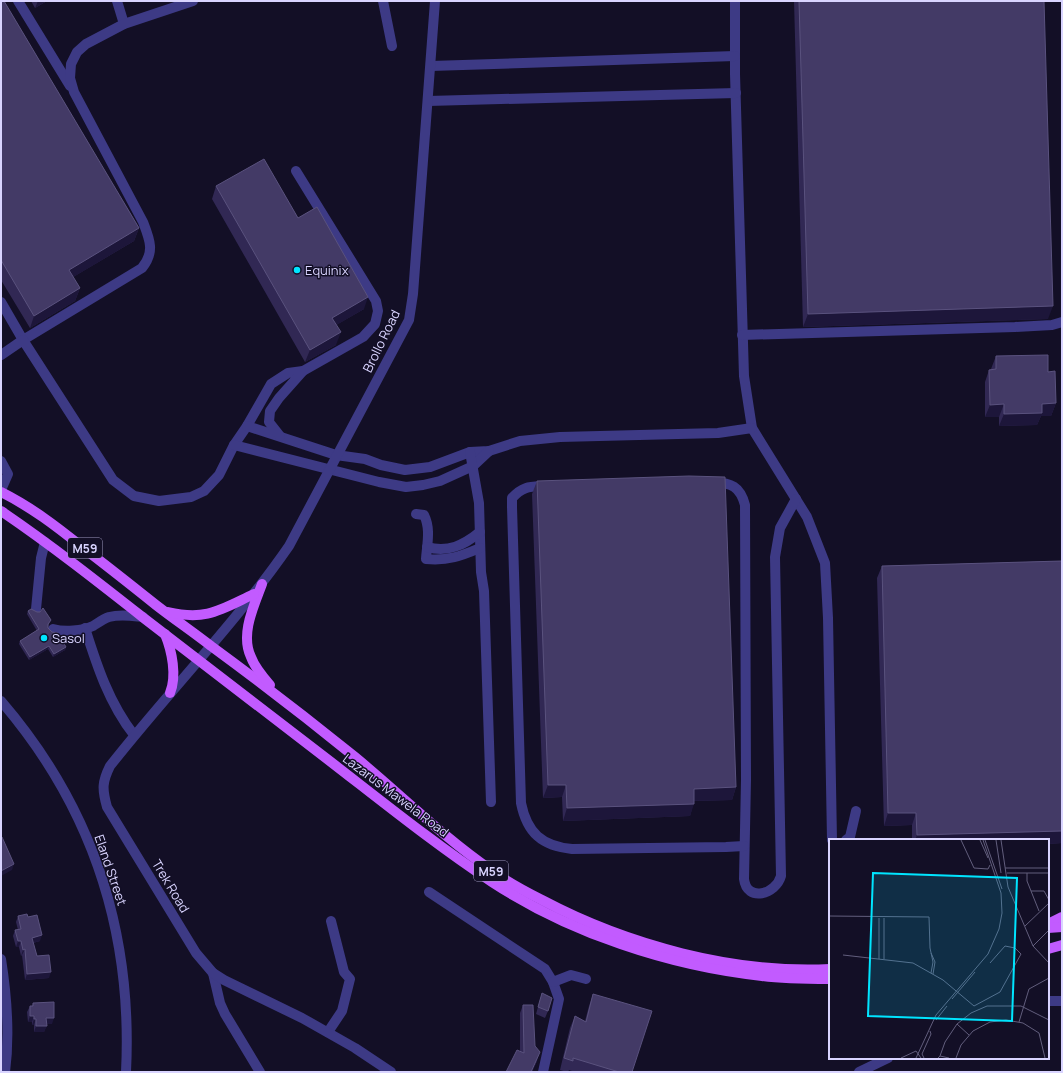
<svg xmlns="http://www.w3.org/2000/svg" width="1063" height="1073" font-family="Manrope,sans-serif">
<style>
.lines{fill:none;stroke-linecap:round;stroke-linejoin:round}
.minor{stroke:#3d3a85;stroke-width:10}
.major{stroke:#c25bff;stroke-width:10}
.wall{fill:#312854}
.shaded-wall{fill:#1d163a}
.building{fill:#433a66;stroke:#5a527e}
.poi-dot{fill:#00e5ff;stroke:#130f26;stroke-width:1.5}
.labels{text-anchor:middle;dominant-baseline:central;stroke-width:3;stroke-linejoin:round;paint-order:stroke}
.shield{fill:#130f26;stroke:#9e99be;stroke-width:1}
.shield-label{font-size:12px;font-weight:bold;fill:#d9d4ff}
.poi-label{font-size:13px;fill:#d9d4ff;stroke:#130f26;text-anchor:start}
.street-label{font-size:13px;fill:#d9d4ff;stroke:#130f26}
.inset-road{fill:none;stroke:#625e7d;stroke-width:1}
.view{fill:#00e5ff;fill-opacity:0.15;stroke:#00e5ff;stroke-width:2}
.inset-edge{fill:none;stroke:#d9d4ff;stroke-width:2}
</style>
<rect width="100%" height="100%" fill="#130f26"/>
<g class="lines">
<g class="minor">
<path d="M18,1L70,86"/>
<path d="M117,1L124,24"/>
<path d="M383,1L392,46"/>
<path d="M735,1V74L744,376L752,428L807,517L825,563L828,618L832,840"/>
<path d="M431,66L735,56"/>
<path d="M428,101L736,93"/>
<path d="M1,302L23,340L142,268C155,252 150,240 143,222L74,92L70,78L71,64L77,52L86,44L124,24L193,1"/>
<path d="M742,335L1015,327L1052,325L1062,322"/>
<path d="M1,355L23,340L113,480L134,496L159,501L191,497L204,491L219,475L234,445L247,426L271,384L288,373L303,371"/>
<path d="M247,426L336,455L365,459L381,465L405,470L430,467L470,452L489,451L520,441L560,437L718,433L752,428"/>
<path d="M280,436L269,422L270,411L279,398L303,371L363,337L375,324L378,311L376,301L296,171"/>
<path d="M234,445L379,482L406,487L423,485L440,481L473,466L489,451"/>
<path d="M470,452L479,503L481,572L484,591L491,802"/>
<path d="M1,461L8,474L1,490"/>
<path d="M713,482C731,483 740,486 745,505L746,780L744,879C747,903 776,894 781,876L775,557L780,528L796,499"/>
<path d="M547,486C531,487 524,485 512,498V507L521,803C527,833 542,846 572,849L726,847L744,846"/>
<path d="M416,514L424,515C431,529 427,544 426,559C448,561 461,556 480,548"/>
<path d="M427,547C448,553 464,545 480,532"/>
<path d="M36,609L41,558L45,542"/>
<path d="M85,628C97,666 109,703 134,735"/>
<path d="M53,629C64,632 82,631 93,626C98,623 103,619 109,617C121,614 132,616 143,617"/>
<path d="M1,701C93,808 133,931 126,1072"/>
<path d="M846,840L850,837L856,811"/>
<path d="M429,892L545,969L553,982L559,999L543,1072"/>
<path d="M1,959C7,997 10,1034 5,1072"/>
<path d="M213,973L220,1003L225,1014L260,1072"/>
<path d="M553,982L571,975L586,979"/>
<path d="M1048,1001H1062"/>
<path d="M328,1032L342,1011L350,979L344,972L331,921"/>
<path d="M391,1072L355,1048L302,1018L224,980L213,973L196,953L107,807C102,789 102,782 110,766C169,691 235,624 289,546L409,320L413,294L435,1"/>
<path d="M859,1072L888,1058"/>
</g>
<g class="major">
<path d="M1,492C31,507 56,526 82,547C107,566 131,585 156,605C174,619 193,632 211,646C260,682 308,719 355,757C400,794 442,836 491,870C507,882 524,891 542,900C627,945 734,974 830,969"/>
<path d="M1,511C51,545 98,582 145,619C207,667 269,715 331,762C384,803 436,845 492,882C570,933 669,966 762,976C784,979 807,979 830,979"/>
<path d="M262,584C254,606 240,634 251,657C255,668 263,677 270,685"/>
<path d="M168,612C206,621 220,610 254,594"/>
<path d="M165,634C172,651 177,676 170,693"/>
<path d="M1048,924L1062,917"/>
<path d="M1048,928L1062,927"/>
<path d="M1048,949L1062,945"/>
</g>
</g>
<g class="wall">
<path d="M1,1L139,228L134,241L73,277L80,288L75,301L30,328L1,280Z"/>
<path d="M31,1H47L35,8Z"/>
<path d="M794,1H1044L1048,319L803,327Z"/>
<path d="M216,186L298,218L364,309L336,325V345L305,362L212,199Z"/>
<path d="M996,356L1048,372L1056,403L1051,416H1041L1037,425L999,426V417H985V382L989,370L991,369Z"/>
<path d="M537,481L736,787L732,800L694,801L690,816L563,821L562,797L543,798L532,494Z"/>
<path d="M1062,561V843L1048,844V840H912V825L884,826L877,578L882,566Z"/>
<path d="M28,611L51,620L48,626V628L66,647L65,650L53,657L48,649L29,660L19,644L20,641L37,631L27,614Z"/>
<path d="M18,916L28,917L40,941L33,943L37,956L49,978L25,980L22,955L21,956L19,947H16L13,936L15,930H18L16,922Z"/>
<path d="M542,993L548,1011L545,1018L536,1014Z"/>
<path d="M593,994L632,1072H575L569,1070L568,1072H567L560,1070L570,1028L575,1016L585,1021L589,1006Z"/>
<path d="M33,1003L52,1024H47L44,1032H34V1025H32V1022H28L27,1012L30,1006H32Z"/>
<path d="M523,1005L535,1046L537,1061L532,1072H506L520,1052V1013Z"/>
</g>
<g class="shaded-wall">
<path d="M38,1H47L35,8Z"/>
<path d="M139,228L134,241L65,282L69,270Z"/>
<path d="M80,288L75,301L30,328L34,316Z"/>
<path d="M368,297L364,309L328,330L332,318Z"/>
<path d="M1053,306L1048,319L803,327L808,314Z"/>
<path d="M341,332L336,345L305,362L310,350Z"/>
<path d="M1056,403L1051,416H1041L1037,425L999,426L1004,414L1042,404Z"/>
<path d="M1004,404L999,417H985L990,405Z"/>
<path d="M49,646L48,649L29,660L30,657Z"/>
<path d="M66,647L65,650L53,657L54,654Z"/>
<path d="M548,785H566L562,797L543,798Z"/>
<path d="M736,787L732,800L689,801L694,789Z"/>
<path d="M694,804L690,816L563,821L567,808Z"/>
<path d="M888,813H916L912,825L884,826Z"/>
<path d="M1062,831V843L1048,844V840H915L917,835Z"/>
<path d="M14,864L12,870L1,876V871Z"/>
<path d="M42,935L40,941L29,944L32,938Z"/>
<path d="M18,941H21L19,947H16Z"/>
<path d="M25,949L22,955L21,956L23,950Z"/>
<path d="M51,972L49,978L25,980L27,974Z"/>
<path d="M30,1016H34L32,1022H28Z"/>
<path d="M46,1018H54L52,1024H44Z"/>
<path d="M34,1019H36L34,1025H32Z"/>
<path d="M36,1026H47L44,1032H34Z"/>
<path d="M540,1052L537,1061L532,1072H531Z"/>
</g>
<g class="building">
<path d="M1,1H4L139,228L69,270L80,288L34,316L1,260Z"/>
<path d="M799,1H1044L1053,306L808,314Z"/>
<path d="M264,159L298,218L317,207L368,297L332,318L341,332L310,350L216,186Z"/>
<path d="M1048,355V372L1055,371L1056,403L1042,404V413L1004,414V404L990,405L989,370L996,369V356Z"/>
<path d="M689,476L725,477L736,787L694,789V804L567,808L566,785H548L537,481Z"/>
<path d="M1062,561V831L917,835L916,813H888L882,566Z"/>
<path d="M43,608L51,620L48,624V628L52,632L58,633L66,647L54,654L49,646L30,657L20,641L39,629L28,611L31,609L37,612H40Z"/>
<path d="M1,837H2L14,864L1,871Z"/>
<path d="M27,914L28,917L37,915L42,935L32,938L37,956L49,955L51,972L27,974L25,949L23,950L21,941H18L15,930L21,929L18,916Z"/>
<path d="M542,993L552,998L548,1011L538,1007Z"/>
<path d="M593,994L652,1011L632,1072H619L573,1058V1061L564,1058L575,1016L586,1022Z"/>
<path d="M54,1002V1018H46L47,1026H36V1019H34V1016H30V1006H33V1003Z"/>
<path d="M523,1005H533L535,1046L540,1052L531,1072H506L517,1050L524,1053Z"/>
</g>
<g class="poi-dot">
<circle cx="297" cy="270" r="4"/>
<circle cx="44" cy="638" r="4"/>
</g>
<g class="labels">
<g class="shield">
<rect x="68" y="538" width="34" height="20" rx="3"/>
<rect x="474" y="861" width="34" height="20" rx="3"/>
</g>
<g class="shield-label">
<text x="85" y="548">M59</text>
<text x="491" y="871">M59</text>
</g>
<g class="poi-label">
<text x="305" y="270">Equinix</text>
<text x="52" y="638">Sasol</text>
</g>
<g class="street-label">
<text transform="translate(381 341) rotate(-64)">Brollo Road</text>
<text transform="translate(396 795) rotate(37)">Lazarus Mawela Road</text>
<text transform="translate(111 870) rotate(71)">Eland Street</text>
<text transform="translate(171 886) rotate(59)">Trek Road</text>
</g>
</g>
<g transform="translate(829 839)">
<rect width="220" height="220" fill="#130f26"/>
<path class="inset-road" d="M132,1L145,29L159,30L161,26M151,1L159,19M156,1L173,50M167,1L172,34M172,1L179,48L204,107L220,124M176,29H220M178,34H220M198,34V42L210,72M202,52H215L220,61M0,77L100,78L101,109L104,123L102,134M196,87L220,64M204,107L220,91M102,114L106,123L104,135M14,116L84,124L114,141L145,167L171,153L192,115L186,109L176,107L161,124M50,120V79M55,120V79M123,160L146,133M107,181L118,167M190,183L200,150L220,139M128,185L140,196M111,217L116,203L128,185L142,174L158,167H192L220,181M72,219L87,212L92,219M87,219L107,176L159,115L170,90L173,74L172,54L154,1M95,219L93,215L102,195L101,192M109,219L111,217L120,219M127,219L132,206L144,192L161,183L177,181L194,184L210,194L216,219"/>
<path class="view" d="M44,34L188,39L183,182L39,177Z"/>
<rect width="220" height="220" class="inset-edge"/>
</g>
<rect width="1063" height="1073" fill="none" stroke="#d9d4ff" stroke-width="4"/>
</svg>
